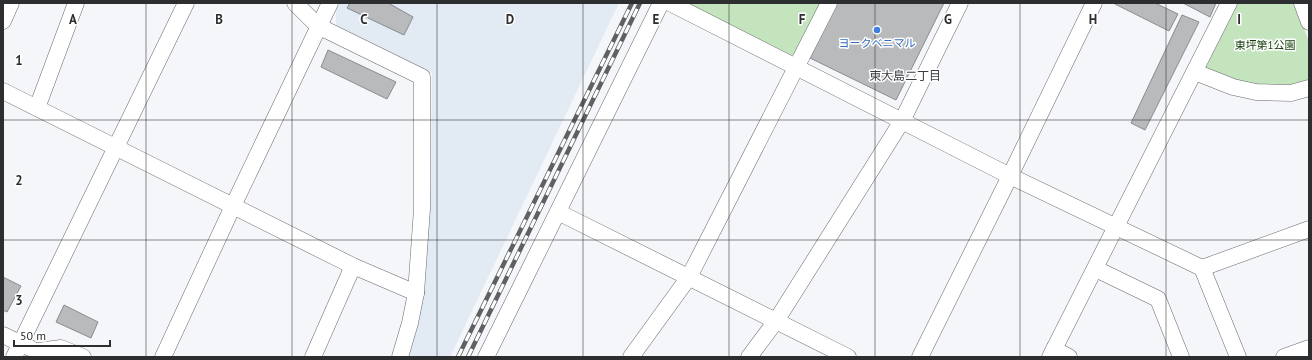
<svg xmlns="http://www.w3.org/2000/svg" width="1312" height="360" font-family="'PT Sans','Noto Sans JP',sans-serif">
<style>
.built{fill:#e2eaf3}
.green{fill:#c4e4be}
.building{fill:#b8babc;stroke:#898b8e}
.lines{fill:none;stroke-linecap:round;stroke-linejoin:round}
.minor-casing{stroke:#696b6e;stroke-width:17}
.minor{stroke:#fff;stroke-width:16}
.rail-casing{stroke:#5f6062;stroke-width:4.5}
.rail{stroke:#fff;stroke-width:3;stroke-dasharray:9;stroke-linecap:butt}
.grid{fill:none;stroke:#2d2e2f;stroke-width:1;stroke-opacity:0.55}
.shop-dot{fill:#3f7fe0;stroke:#fff;stroke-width:1.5}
.labels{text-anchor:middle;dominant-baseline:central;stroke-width:3;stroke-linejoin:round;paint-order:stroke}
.shop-label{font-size:11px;fill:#366cbe;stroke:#fff}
.park-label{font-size:11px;fill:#0e3a04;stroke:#fff}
.neighbourhood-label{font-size:12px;fill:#3a3c3e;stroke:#fff}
.grid-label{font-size:13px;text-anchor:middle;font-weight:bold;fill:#2d2e2f;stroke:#fff;stroke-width:3;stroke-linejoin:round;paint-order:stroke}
</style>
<rect width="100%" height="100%" fill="#f4f6f9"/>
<path class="built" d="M339,3H619L450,357H405L422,285L431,186L432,73L336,25V8Z"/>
<g class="green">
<path d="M682,3H824L796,54L786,56Z"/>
<path d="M1238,3H1295L1309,42V80L1282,87L1243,83L1204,71Z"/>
</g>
<g class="building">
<path d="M350,3H391L390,4L413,17L404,35L347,8Z"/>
<path d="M837,3H944L896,100L810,58Z"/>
<path d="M1113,3H1155L1178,14L1169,31Z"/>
<path d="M1183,3H1216L1210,17Z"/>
<path d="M1182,15L1199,22L1145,130L1131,123Z"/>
<path d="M328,50L396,82L387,99L321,67Z"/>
<path d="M3,277L21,286L7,312L3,310Z"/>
<path d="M64,305L98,322L91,338L56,322Z"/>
</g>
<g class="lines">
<g class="minor-casing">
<g id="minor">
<path d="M295,3L318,26L422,77V209L416,293L410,323L400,357"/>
<path d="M670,3L1010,176L1202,268L1238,357"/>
<path d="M1302,3L1309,22"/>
<path d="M3,21L11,3"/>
<path d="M1195,72L1233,87L1256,92L1291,93L1309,88"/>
<path d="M3,91L353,266L416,293"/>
<path d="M37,108L76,3"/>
<path d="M558,212L848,357"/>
<path d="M1202,268L1309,229"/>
<path d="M1096,269L1158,299L1181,357"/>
<path d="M3,335L30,348"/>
<path d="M1054,349L1069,357"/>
<path d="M14,357L186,3"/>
<path d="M40,357L38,351L61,348L83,357"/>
<path d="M163,357L233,206L330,3"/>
<path d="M313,357L353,266"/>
<path d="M486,357L661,3"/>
<path d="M631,357L689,277L829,3"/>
<path d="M749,357L776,321L902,121L960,3"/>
<path d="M920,357L1010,176L1094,3"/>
<path d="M1050,357L1229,3"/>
<path d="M1284,357L1309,348"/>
</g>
</g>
<use href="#minor" class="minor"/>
<g class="rail-casing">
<g id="rail">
<path d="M458,357L632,3"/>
<path d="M468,357L640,3"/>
</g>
</g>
<use href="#rail" class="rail"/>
</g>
<path class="grid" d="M146,3V357M292,3V357M437,3V357M583,3V357M729,3V357M875,3V357M1020,3V357M1166,3V357M3,120H1309M3,240H1309"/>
<circle class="shop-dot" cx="877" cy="30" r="4"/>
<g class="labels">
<g class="shop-label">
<text x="877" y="43">ヨークベニマル</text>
</g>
<g class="park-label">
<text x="1265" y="45">東坪第1公園</text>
</g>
<g class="neighbourhood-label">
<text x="905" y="75">東大島二丁目</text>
</g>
</g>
<g class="grid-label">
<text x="73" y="24">A</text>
<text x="219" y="24">B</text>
<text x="364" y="24">C</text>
<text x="510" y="24">D</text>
<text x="656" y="24">E</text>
<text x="802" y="24">F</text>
<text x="948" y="24">G</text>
<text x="1093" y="24">H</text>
<text x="1239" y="24">I</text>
<text x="19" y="65">1</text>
<text x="19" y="185">2</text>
<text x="19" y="305">3</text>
</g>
<rect width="1312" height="360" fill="none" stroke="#2d2e2f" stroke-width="8"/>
<path d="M14 340v6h96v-6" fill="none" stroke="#2d2e2f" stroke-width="2"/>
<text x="20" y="340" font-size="12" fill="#2d2e2f" stroke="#ffffff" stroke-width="3" paint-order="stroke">50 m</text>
</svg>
